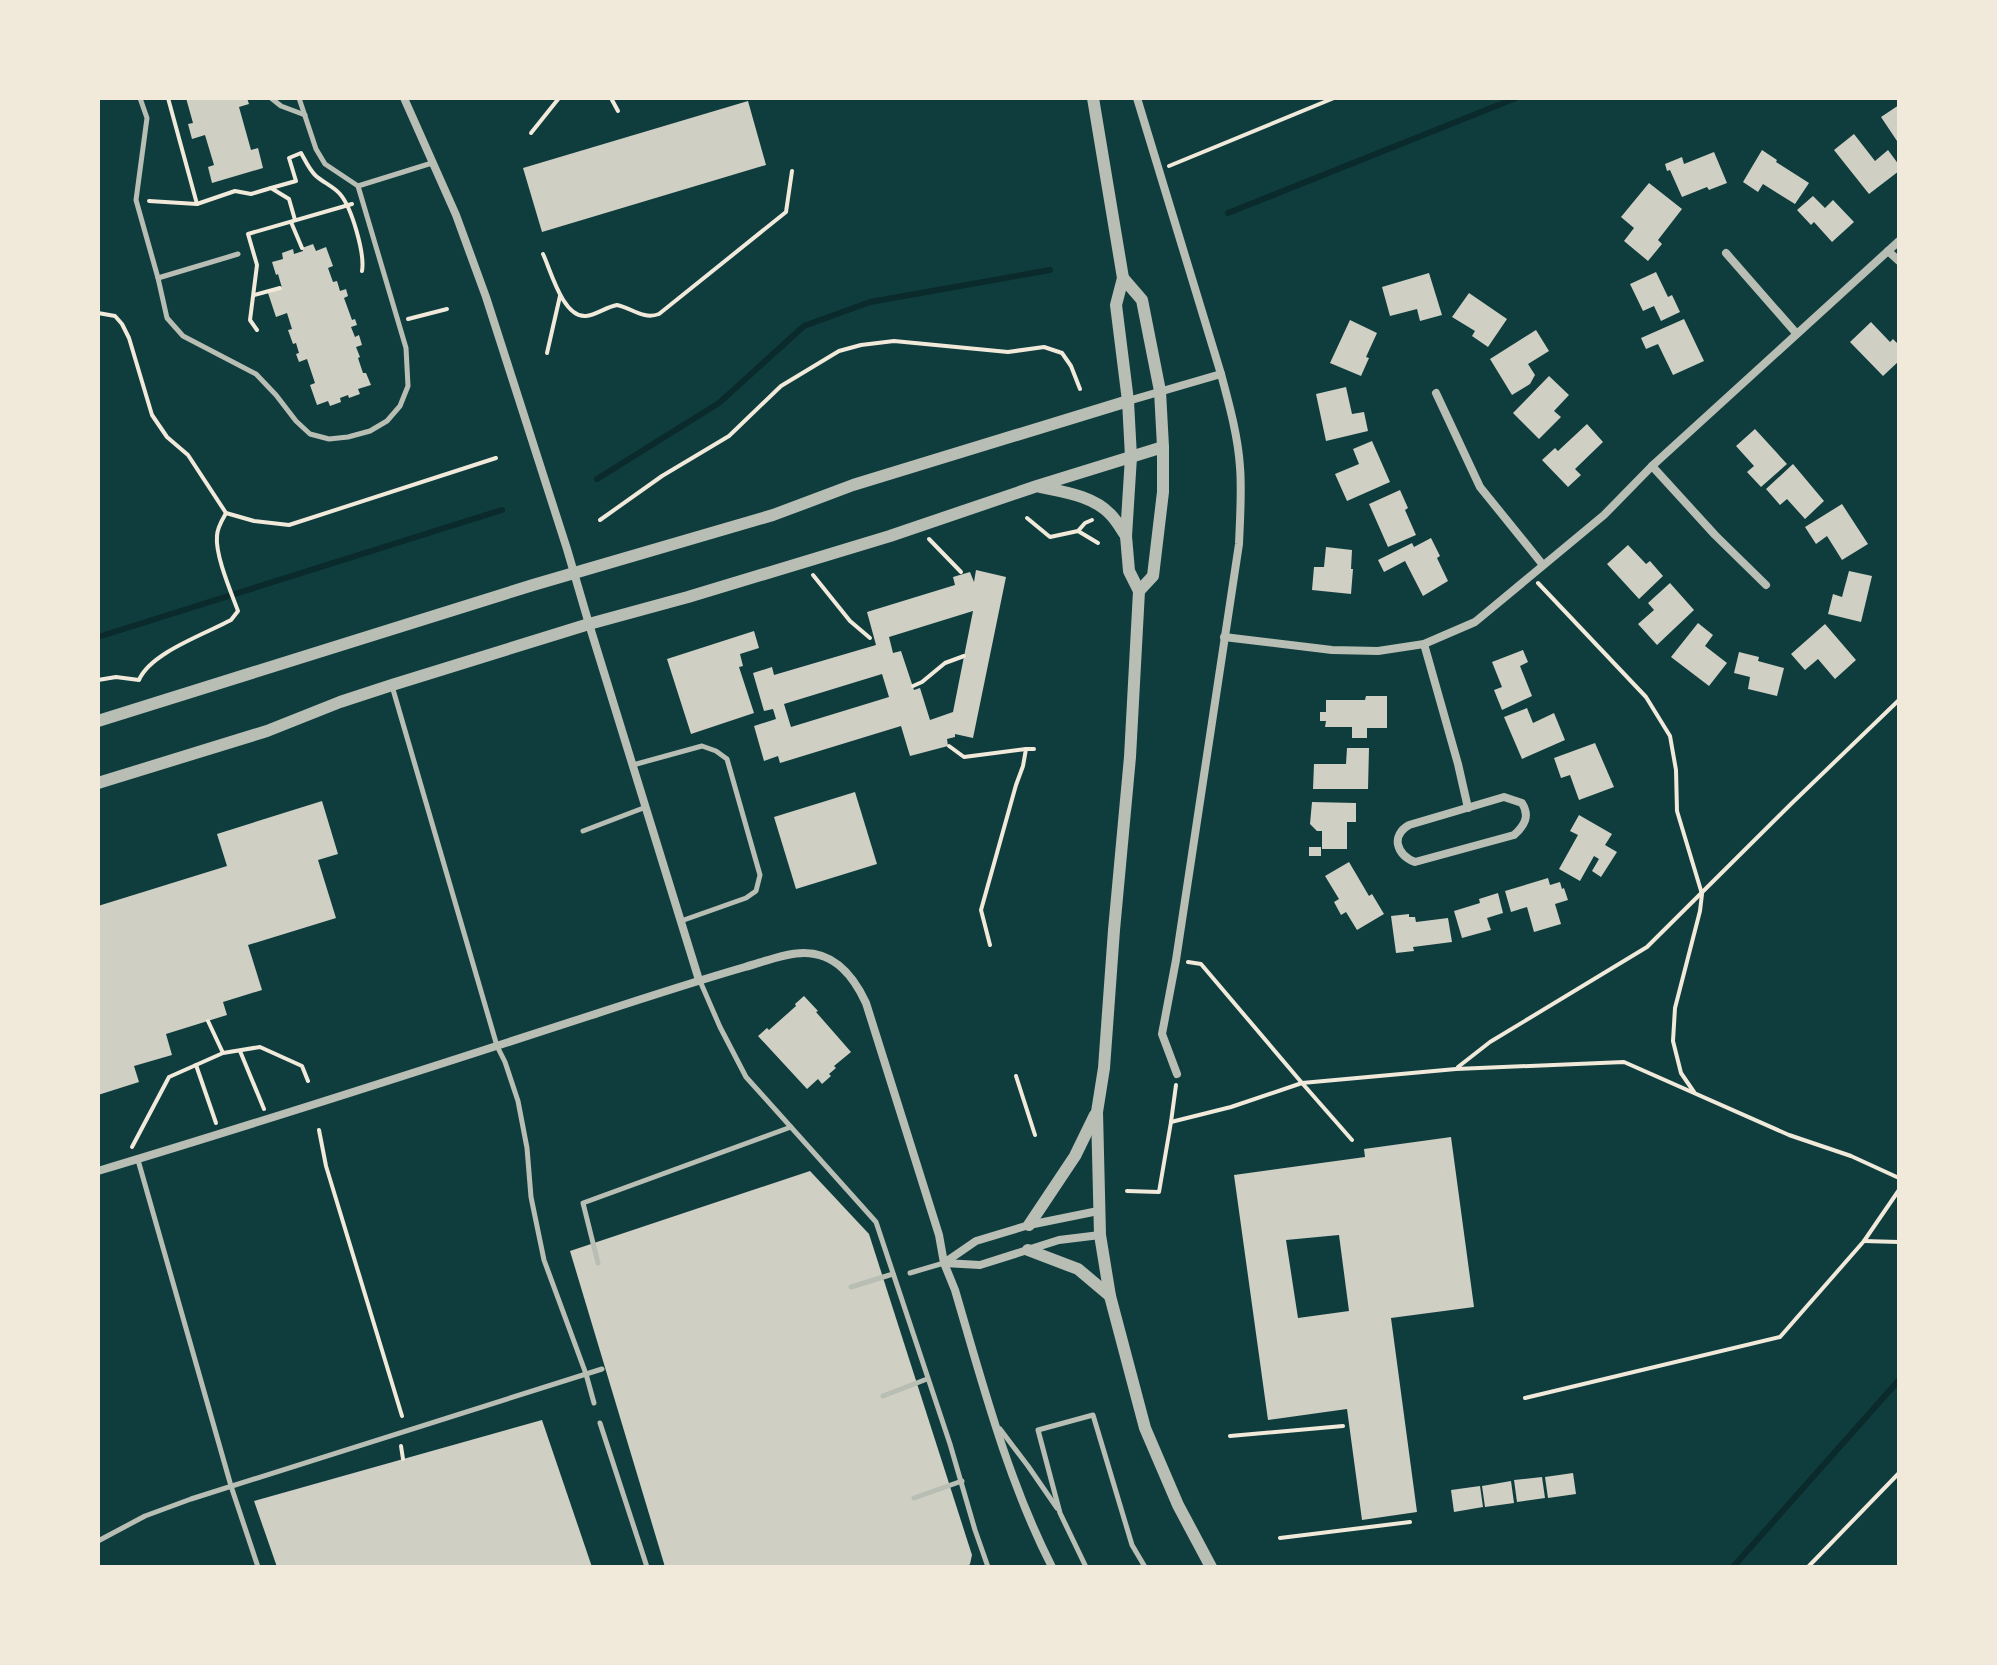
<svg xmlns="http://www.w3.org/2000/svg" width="1997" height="1665" font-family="Quicksand,sans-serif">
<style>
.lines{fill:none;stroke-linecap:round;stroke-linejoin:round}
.stream{stroke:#0a2a2b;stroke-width:6}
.building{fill:#cfcfc3;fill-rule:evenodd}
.path{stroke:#f1e9da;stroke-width:4}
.service{stroke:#b8beb3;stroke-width:5}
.minor{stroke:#b8beb3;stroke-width:8}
.tertiary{stroke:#b8beb3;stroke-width:12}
</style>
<rect width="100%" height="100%" fill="#0f3d3e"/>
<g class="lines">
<g class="stream">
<path d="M1228,213L1516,98"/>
<path d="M597,479L719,403L804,326L870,302L1050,270"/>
<path d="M98,637L502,510"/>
<path d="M1733,1567L1899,1380"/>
</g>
</g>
<g class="building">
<path d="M186,98H247L249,104L239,107L251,150L258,148L263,168L212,183L208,167L214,165L205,135L192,139L188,124L193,123Z"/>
<path d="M748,101L766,165L542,232L523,168Z"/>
<path d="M1899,105V144L1881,117Z"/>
<path d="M1854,134L1875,161L1888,150L1899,165V171L1869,194L1834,150Z"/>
<path d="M1762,150L1777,160L1776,162L1809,183L1795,204L1763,184L1758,192L1743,182Z"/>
<path d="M1714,152L1727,183L1709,190L1707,187L1682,197L1670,170L1667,171L1665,164L1682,157L1684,164Z"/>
<path d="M1649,183L1682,209L1658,240L1662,244L1648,261L1624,241L1634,228L1621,217Z"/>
<path d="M1813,196L1825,208L1833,200L1854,222L1832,242L1814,222L1811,225L1797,210Z"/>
<path d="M313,244L316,251L326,247L333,266L328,268L333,282L337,281L340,291L346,289L348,296L344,298L352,320L355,319L357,325L351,327L355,337L359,335L362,345L356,347L360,357L358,358L363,373H366L371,385L358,389L360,394L349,398L348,395L340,398L341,402L330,406L328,401L317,405L310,385L315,383L307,359L299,362L296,354L299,353L296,343L293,344L288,330L292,329L287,313L276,317L268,293L282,288L278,274L276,275L272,262L283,259L282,253L293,249L294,254L303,251L302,248Z"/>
<path d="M1656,272L1668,297L1672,295L1680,312L1661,321L1654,306L1643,311L1630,284Z"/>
<path d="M1429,273L1442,315L1420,321L1417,309L1390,316L1382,287Z"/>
<path d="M1469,293L1507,319L1488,347L1472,336L1475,331L1452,317Z"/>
<path d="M1684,319L1704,361L1673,375L1658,344L1646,349L1641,338Z"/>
<path d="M1350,320L1377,333L1366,357L1369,358L1361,376L1330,363Z"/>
<path d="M1871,322L1890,342L1893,339L1899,345V361L1883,376L1850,342Z"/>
<path d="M1536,330L1549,351L1528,364L1535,375L1530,384L1512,395L1490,359Z"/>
<path d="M1549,376L1569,395L1554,411L1561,417L1539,439L1513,413Z"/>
<path d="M1346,387L1352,414L1364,412L1368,431L1326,441L1316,394Z"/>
<path d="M1587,424L1603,442L1575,469L1581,475L1568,487L1542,460L1555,448L1558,451Z"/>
<path d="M1755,429L1787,464L1761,487L1747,472L1754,466L1736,446Z"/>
<path d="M1372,441L1390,482L1347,501L1335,474L1359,464L1353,449Z"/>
<path d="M1793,464L1824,501L1805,519L1787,499L1780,505L1766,489Z"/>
<path d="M1400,490L1408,508L1405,510L1416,535L1388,547L1369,504Z"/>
<path d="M1842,504L1868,544L1842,560L1827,536L1816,544L1805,527Z"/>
<path d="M1431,538L1440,556L1437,558L1448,581L1423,596L1405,561L1384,572L1378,560L1412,543L1414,547Z"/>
<path d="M1628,545L1646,564L1650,561L1663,576L1639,599L1607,564Z"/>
<path d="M1326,547L1352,550L1351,569H1353L1351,594L1312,590L1314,567H1324Z"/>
<path d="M976,570L1006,577L973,738L955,734V737L947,739L948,746L910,756L901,726L780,763L778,756L764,761L754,726L776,719L773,709L764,711L753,673L772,667L774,675L876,645L867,612L955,585L953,577L970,572L974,582ZM973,611L953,712L930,720L920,688L914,690L901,651L893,653L889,637ZM882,674L889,697L791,727L784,704Z"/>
<path d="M1849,571L1872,576L1861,622L1828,614L1833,594L1842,597Z"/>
<path d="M1670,583L1694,610L1657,645L1638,624L1654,610L1648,603Z"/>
<path d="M1698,623L1713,635L1705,646L1727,663L1709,686L1671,657Z"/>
<path d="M1825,624L1856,660L1835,679L1818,659L1805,670L1791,654Z"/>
<path d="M754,631L759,648L740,654L743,666L739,667L754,713L691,734L667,659Z"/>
<path d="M1523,650L1528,662L1520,666L1532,696L1502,710L1494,690L1502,687L1492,662Z"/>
<path d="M1739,652L1759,657L1758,661L1784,668L1777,696L1748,689L1750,677L1734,673Z"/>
<path d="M1366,696H1387V728H1367V738H1352V727H1325L1326,721H1320V712H1326V700H1365Z"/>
<path d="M1527,708L1533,723L1554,713L1565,740L1522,759L1504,717Z"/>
<path d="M1595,743L1614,787L1579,800L1570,775L1561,778L1554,758Z"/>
<path d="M1347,748H1369L1368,789H1313L1314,764H1346Z"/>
<path d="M855,792L877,864L796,889L774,817Z"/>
<path d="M322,801L338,854L318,860L336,918L248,945L262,990L223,1002L227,1015L166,1034L172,1055L134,1066L139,1082L98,1095V906L227,866L217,834Z"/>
<path d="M1312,802L1356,803V822H1347V849H1322V831H1317L1310,824Z"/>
<path d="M1579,815L1612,834L1605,845L1617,852L1601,877L1592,871L1599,859L1594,856L1580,881L1559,869L1578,835L1570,831Z"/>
<rect x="1309" y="847" width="12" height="9"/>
<path d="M1349,862L1369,896L1372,894L1384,914L1357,930L1346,912L1341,915L1334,902L1339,899L1325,876Z"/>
<path d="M1548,878L1550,885L1560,882L1562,889L1564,888L1568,900L1555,904L1561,924L1534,932L1527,907L1511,912L1505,891Z"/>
<path d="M1498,893L1503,913L1487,918L1491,930L1462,938L1454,911L1480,903L1479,899Z"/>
<path d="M1409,914V917H1415L1416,922L1448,918L1452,942L1413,947L1414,951L1396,953L1391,916Z"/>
<path d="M804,996L818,1011L816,1012L851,1052L834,1066L836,1068L829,1074L831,1076L822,1084L818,1079L807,1089L758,1036L767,1028L769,1030L796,1006L795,1004Z"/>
<path d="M1451,1137L1474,1307L1391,1318L1417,1512L1362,1520L1347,1409L1268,1420L1234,1175L1365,1157L1364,1149ZM1339,1235L1349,1311L1298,1318L1286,1240Z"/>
<path d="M810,1171L869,1234L972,1555L970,1564L967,1567H665L570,1251Z"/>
<path d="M542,1420L592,1567H277L254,1501Z"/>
<path d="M1573,1473L1576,1494L1548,1498L1545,1477Z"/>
<path d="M1542,1477L1545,1498L1517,1502L1514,1480Z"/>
<path d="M1511,1481L1514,1503L1485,1507L1482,1486Z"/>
<path d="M1480,1486L1483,1507L1454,1512L1451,1490Z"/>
</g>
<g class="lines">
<g class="path">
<path d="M168,98L197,204"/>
<path d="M611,98L618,111"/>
<path d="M531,133L559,98"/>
<path d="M1169,166L1334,98"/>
<path d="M271,188L296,181L289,158L301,153C305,160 309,169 315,175C322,182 333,186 340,194C352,208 365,254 362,271"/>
<path d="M149,201L197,204L235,191L251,194L271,188L289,199L295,220"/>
<path d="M291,222L302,248"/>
<path d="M543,254C551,271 563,318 586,316C596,315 606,307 617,305C632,308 643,320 659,314L786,212L792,171"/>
<path d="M254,295L280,288"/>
<path d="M98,313L115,316L122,324L129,338L152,415L167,437L188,455L226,513L254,521L289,525L496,458"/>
<path d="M408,319L447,309"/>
<path d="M257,330L250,320L257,265L248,234L352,204"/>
<path d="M547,353L560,296"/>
<path d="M1027,518L1050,537L1078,531L1085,523L1092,520"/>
<path d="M600,520L662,476L729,436L781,386L839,351L861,345L894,341L1008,352L1044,347L1062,353L1071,366L1080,389"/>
<path d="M1078,531L1098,543"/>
<path d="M929,539L961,572"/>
<path d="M813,575L850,621L870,638"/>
<path d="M1538,583L1646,697L1670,736L1676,770L1677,811L1702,894L1700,911L1675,1008L1673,1041L1681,1073L1694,1092"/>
<path d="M98,680L116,677L139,680C150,653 205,634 231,620L238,611C231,592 215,555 217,536C217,528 222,520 226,513"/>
<path d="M913,686L922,682L945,663L964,656"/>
<path d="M949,746L964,757L1026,749"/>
<path d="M990,945L981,910L1016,785L1023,766L1026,749H1034"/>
<path d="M1188,962L1201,964L1302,1083L1352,1140"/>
<path d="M208,1021L223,1053L260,1047L302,1066L308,1081"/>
<path d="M240,1051L264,1109"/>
<path d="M196,1065L216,1123"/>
<path d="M1458,1067L1490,1042L1647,947L1792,803L1899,700"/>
<path d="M1016,1076L1035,1135"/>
<path d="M1171,1122L1176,1085"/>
<path d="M319,1130L326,1166L402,1416"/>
<path d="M132,1147L169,1077L223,1053"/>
<path d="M1127,1191L1159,1192L1171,1122L1231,1107L1302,1083L1456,1069L1624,1062L1789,1135L1851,1156L1899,1178"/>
<path d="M1864,1241L1899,1242"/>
<path d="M1525,1398L1780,1337L1864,1241L1899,1190"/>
<path d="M1230,1436L1343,1426"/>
<path d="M401,1446L403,1459"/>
<path d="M1280,1538L1410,1522"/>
<path d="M1808,1567L1899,1473"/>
</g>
<g class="service">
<path d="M140,98L147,118L136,200L158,278L167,318L183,336L256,374L276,395L296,421L310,434L329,439L348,437L370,431L387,421L400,406L408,386L406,348L358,186L325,164L316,149L299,98"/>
<path d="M271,98L281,106L305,115"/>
<path d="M358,186L432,163"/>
<path d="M158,278L238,254"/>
<path d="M392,686L497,1046L505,1062L518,1101L527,1148L531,1197L544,1260L586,1374L594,1403"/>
<path d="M633,765L702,746L716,751L727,759L760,875L756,891L746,898L681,921"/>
<path d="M583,831L646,807"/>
<path d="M700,981L720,1027L746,1077L876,1222L950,1444L975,1530L988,1567"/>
<path d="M138,1160L231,1486L258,1567"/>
<path d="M598,1263L583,1203L791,1127"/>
<path d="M910,1273L944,1263"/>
<path d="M851,1287L893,1274"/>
<path d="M883,1396L927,1379"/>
<path d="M600,1423L647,1567"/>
<path d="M1000,1429L1028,1466L1057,1508"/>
<path d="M914,1498L962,1481"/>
<path d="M98,1541L145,1516L191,1499L602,1369"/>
<path d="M1086,1567L1060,1513L1038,1430L1093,1415L1132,1545L1145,1567"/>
</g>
<g class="minor">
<path d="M404,98L456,215L486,297L567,549L589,624L699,980"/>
<path d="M1137,98L1221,374C1229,404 1238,436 1240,467C1242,492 1240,518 1239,544L1176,960L1162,1034L1177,1074"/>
<path d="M1888,251L1899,261"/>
<path d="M1726,253L1796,333"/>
<path d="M1436,393L1480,487L1543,565"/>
<path d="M1128,401L1221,374"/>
<path d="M1652,466L1715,535L1766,585"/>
<path d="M1224,637L1332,650L1378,651L1424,644L1475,622L1604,515L1652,466L1899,241"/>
<path d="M1424,644L1458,764L1468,808"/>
<path d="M1504,797L1522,803C1530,816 1525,825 1514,835L1415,862C1397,855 1390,836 1409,825Z"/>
<path d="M98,1171C262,1122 426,1069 589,1016C641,999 693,982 745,967C763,962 785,953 804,953C836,953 854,977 866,1003L939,1235L944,1263L955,1290C982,1382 1008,1481 1052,1567"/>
<path d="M944,1263L976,1241L1029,1225L1098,1211"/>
<path d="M944,1263L980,1265L1059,1240L1100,1235"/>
</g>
<g class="tertiary">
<path d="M1093,98L1123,278L1116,305L1128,401L1131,457L1126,536L1129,571L1139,591L1130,757L1114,930L1104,1068L1097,1112L1100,1235L1110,1296L1145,1428L1178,1505L1211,1567"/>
<path d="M1123,278L1142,300L1160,391L1163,447V492L1153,576L1139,591"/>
<path d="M1040,487C1064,492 1094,496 1111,515C1117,521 1121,529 1126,536"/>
<path d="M98,721L533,585L773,515L853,485L1128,401"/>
<path d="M98,783L267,731L340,702L392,685L589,624L688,597L890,536L1037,486L1163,447"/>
<path d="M1029,1225L1075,1156L1095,1115"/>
<path d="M1028,1250L1078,1269L1110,1296"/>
</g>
</g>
<rect width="1997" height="1665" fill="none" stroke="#f1e9da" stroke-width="200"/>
</svg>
